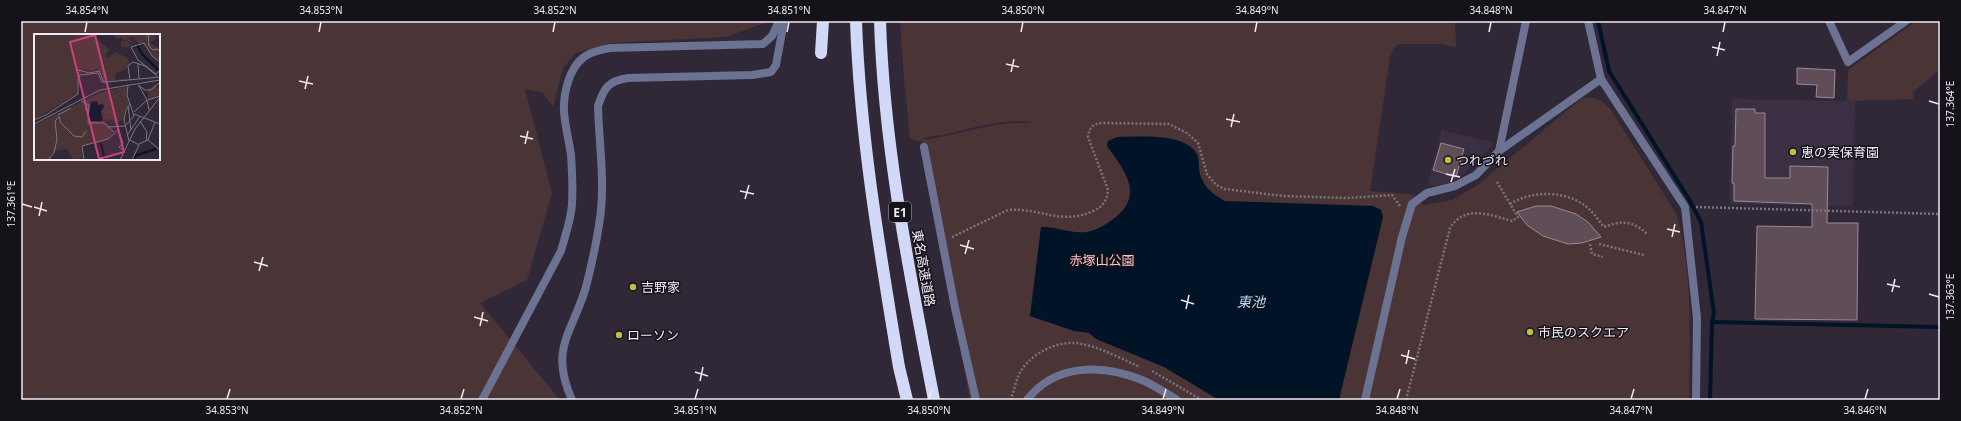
<svg xmlns="http://www.w3.org/2000/svg" width="1961" height="421" font-family="'Noto Sans','Noto Sans JP',sans-serif">
<style>
.built{fill:#3b2f44}
.green{fill:#4b3436;fill-rule:evenodd}
.water{fill:#001327}
.lines{fill:none;stroke-linecap:round;stroke-linejoin:round}
.stream{stroke:#001327;stroke-width:4}
.building{fill:#5f4d58;stroke:#9e8995}
.path{stroke:#7a7380;stroke-width:2.5;stroke-dasharray:2 2;stroke-linecap:butt}
.minor{stroke:#6c7292;stroke-width:8}
.motorway{stroke:#d2d8f8;stroke-width:12}
.ticks{fill:none;stroke:#efeaf4;stroke-width:1.5}
.poi-dot{fill:#bdbf43;stroke:#161219;stroke-width:1.5}
.labels{text-anchor:middle;dominant-baseline:central;stroke-width:3;stroke-linejoin:round;paint-order:stroke}
.shield{fill:#161219;stroke:#aea9b2;stroke-width:1}
.shield-label{font-size:12px;font-weight:bold;fill:#efeaf4}
.poi-label{font-size:13px;fill:#efeaf4;stroke:#161219;text-anchor:start}
.park-label{font-size:13px;fill:#fac0c4;stroke:#161219}
.street-label{font-size:13px;fill:#efeaf4;stroke:#161219}
.water-label{font-size:14px;font-style:italic;fill:#add7fb;stroke:#161219}
.inset-river{fill:none;stroke:#001327;stroke-width:2}
.inset-road{fill:none;stroke:#7c7583;stroke-width:1}
.view{fill:#cb427a;fill-opacity:0.15;stroke:#cb427a;stroke-width:2}
.inset-edge{fill:none;stroke:#efeaf4;stroke-width:2}
.neatline{fill:none;stroke:#efeaf4;stroke-width:1.5}
.ticks-label{font-size:10px;text-anchor:middle;fill:#efeaf4}
</style>
<rect width="100%" height="100%" fill="#302737"/>
<g class="built">
<path d="M1732,99L1855,101L1853,206L1730,204Z"/>
<path d="M1442,130L1495,143L1459,179L1446,184L1427,186Z"/>
</g>
<g class="green">
<path d="M21,21H770L726,37L612,43L576,53L563,68L553,107L543,93L525,89L552,193L527,280L480,303L560,400H21ZM35,35H159V159H35Z"/>
<path d="M900,21H1455L1456,47L1441,44H1398L1393,49L1390,58L1370,191L1410,194L1424,205L1452,200L1476,186L1581,99C1593,95 1600,100 1609,107L1677,215C1693,275 1690,339 1689,400H970L921,140C949,137 974,128 1002,124C1012,122 1023,124 1033,122C1002,118 974,128 944,135C934,137 927,134 919,142L910,138L904,80Z"/>
<path d="M1916,21H1940V69L1913,92V99L1847,101L1848,70Z"/>
</g>
<path class="water" d="M1117,137C1138,137 1180,133 1195,151C1199,156 1199,163 1199,169C1201,185 1212,194 1225,201L1373,206L1381,210L1383,217L1339,400H1219L1164,367L1096,339L1089,333L1074,331L1030,316L1041,227C1056,226 1071,234 1087,232C1098,230 1108,223 1116,217C1145,193 1123,169 1107,146L1108,141Z"/>
<g class="lines">
<g class="stream">
<path d="M1598,21L1609,71L1690,201L1701,222L1714,313L1712,322L1710,400"/>
<path d="M1712,322L1940,327"/>
</g>
</g>
<g class="building">
<path d="M1797,68L1835,70L1834,98L1816,97L1817,85L1797,84Z"/>
<path d="M1736,109H1755V113H1765V178H1790V166L1828,167L1827,223H1858L1857,320L1755,319L1757,226L1812,227V204L1734,201V183H1732L1733,146H1735Z"/>
<path d="M1441,143L1464,149L1456,177L1433,170Z"/>
<path d="M1536,206H1551L1576,214L1588,222L1601,237L1582,243L1568,244L1543,236L1527,225L1517,212Z"/>
</g>
<g class="lines">
<g class="path">
<path d="M1510,204C1532,190 1567,190 1588,208C1594,213 1599,221 1604,227C1622,220 1633,221 1647,234"/>
<path d="M1696,207L1940,214"/>
<path d="M952,237L1008,210C1039,207 1061,226 1093,211C1103,207 1107,200 1108,190L1088,137C1089,126 1095,123 1104,123L1169,124L1187,133L1198,143L1207,174L1216,185L1225,189L1283,196L1347,198L1392,195L1400,206"/>
<path d="M1590,244L1592,254L1603,257"/>
<path d="M1599,244L1644,255"/>
<path d="M1152,371L1202,400"/>
<path d="M1010,400C1015,391 1015,380 1021,371C1032,352 1061,339 1082,344C1102,348 1122,359 1140,367"/>
<path d="M1406,400L1450,228C1465,204 1490,215 1512,221L1518,217L1497,182"/>
</g>
<g class="minor">
<path d="M1588,21L1601,79L1685,207L1697,318L1696,400"/>
<path d="M1829,21L1848,62L1906,21"/>
<path d="M924,147L955,308L976,400"/>
<path d="M1499,151L1526,21"/>
<path d="M482,400L561,251C565,236 571,220 572,204C573,188 572,170 571,155C569,141 565,126 564,112C563,94 569,68 584,57C592,51 601,50 610,48L763,44L772,36L779,21"/>
<path d="M572,400C549,348 572,334 586,287C591,267 596,245 599,225C606,185 599,146 598,106C604,88 608,81 628,78L752,75L771,72L776,65L784,21"/>
<path d="M1027,400C1055,363 1103,364 1142,380C1154,385 1166,393 1177,400"/>
<path d="M1365,400L1402,237L1412,204L1427,193L1455,186L1476,175L1499,151L1601,79"/>
</g>
<g class="motorway">
<path d="M856,21C860,137 880,252 899,367L907,400"/>
<path d="M880,21C884,149 910,275 934,400"/>
<path d="M821,53L823,21"/>
</g>
</g>
<path class="ticks" d="M85,32L87,22M319,32L321,22M553,32L555,22M787,32L789,22M1021,32L1023,22M1255,32L1257,22M1489,32L1491,22M1723,32L1725,22M1712,47L1725,50M1717,56L1720,42M1006,64L1019,67M1011,72L1014,59M299,81L313,84M305,89L308,76M1929,101L1939,104M1226,119L1240,122M1231,127L1234,114M520,136L533,139M525,144L528,131M1446,174L1460,177M1451,182L1455,169M740,191L754,194M745,199L749,185M22,204L32,207M34,207L47,211M39,216L42,202M1667,229L1680,232M1672,237L1675,224M960,245L974,249M965,254L969,240M254,262L268,266M259,271L263,257M1887,284L1900,287M1892,292L1895,279M1929,294L1939,297M1181,300L1194,304M1186,309L1189,295M474,317L488,321M480,326L483,312M1401,355L1415,359M1406,364L1409,350M695,372L708,376M700,381L703,367M227,399L230,389M461,399L464,389M695,399L698,389M929,399L932,389M1163,399L1166,389M1397,399L1400,389M1631,399L1634,389M1865,399L1868,389"/>
<g class="poi-dot">
<circle cx="1793" cy="152" r="4"/>
<circle cx="1448" cy="160" r="4"/>
<circle cx="633" cy="287" r="4"/>
<circle cx="1530" cy="332" r="4"/>
<circle cx="619" cy="335" r="4"/>
</g>
<g class="labels">
<rect class="shield" x="889" y="202" width="22" height="20" rx="3"/>
<g class="shield-label">
<text x="900" y="212">E1</text>
</g>
<g class="poi-label">
<text x="1801" y="152">恵の実保育園</text>
<text x="1456" y="160">つれづれ</text>
<text x="641" y="287">吉野家</text>
<text x="1538" y="332">市民のスクエア</text>
<text x="627" y="335">ローソン</text>
</g>
<g class="park-label">
<text x="1102" y="260">赤塚山公園</text>
</g>
<g class="street-label">
<text transform="translate(924 268) rotate(80)">東名高速道路</text>
</g>
<g class="water-label">
<text x="1251" y="301">東池</text>
</g>
</g>
<g transform="translate(34 34)">
<rect width="126" height="126" fill="#302737"/>
<path d="M0,0H67L61,3L75,16L71,22L73,24L81,18L93,24L96,29L92,35L81,40L82,46L92,44V46L71,48L63,34L58,37L50,35L43,44V60L0,86ZM79,0H126V4L122,1L121,6L115,8L123,13L126,26L119,23L110,9H104L99,3L94,4L102,10L93,7L97,11L95,13H87V7H93L87,5L88,3L83,6ZM121,50L126,56V61L114,66V56ZM94,52L92,60L95,70L91,76L90,86L80,89L79,85L70,86L79,98L73,105L47,112L48,123L42,126H39L33,115L21,117L14,126H0V91L66,59Z" fill="#4b3436"/>
<path d="M63,67L64,71L69,70L70,73L67,77L69,87H56L54,84L57,68Z" fill="#001327"/>
<path class="inset-river" d="M103,11L108,20L124,36M67,109L71,126M99,125L103,121L122,115"/>
<path class="inset-road" d="M114,0L115,12L119,16L124,15L126,19M126,28L118,22L110,9L97,13L104,26L122,40L126,36M104,30L105,45M44,36L56,39L65,37L70,48H73L126,43M96,46L94,32L99,28L111,32L123,42M104,51L111,56H117L126,48M105,52L113,66L115,76M114,66L126,62M47,67L55,71L54,89H70L80,98M94,72L97,96M100,78L113,66M100,80L126,90M24,81L37,74M25,82L27,89L40,102L48,103L52,97M0,86L12,81L44,60V45L46,41L64,39L68,48H73M106,87L113,98L112,107M0,90L66,56L126,46M74,93L91,92L100,82L93,61L94,52M94,100L106,82M96,106L105,111L98,126M114,106L126,116M95,107L90,86L92,76L96,70M105,110L114,106L121,88M14,126L20,119L23,105L21,87L25,83M50,126L48,112L74,105L84,96L89,109L85,113L90,117M86,126L101,95L126,63"/>
<path class="view" d="M61,1L90,118L65,125L36,8Z"/>
<rect width="126" height="126" class="inset-edge"/>
</g>
<rect width="1961" height="421" fill="none" stroke="#161219" stroke-width="44"/>
<rect x="22" y="22" width="1917" height="377" class="neatline"/>
<g class="ticks-label">
<text x="87" y="14">34.854°N</text>
<text x="321" y="14">34.853°N</text>
<text x="555" y="14">34.852°N</text>
<text x="789" y="14">34.851°N</text>
<text x="1023" y="14">34.850°N</text>
<text x="1257" y="14">34.849°N</text>
<text x="1491" y="14">34.848°N</text>
<text x="1725" y="14">34.847°N</text>
<text transform="translate(1950 104) rotate(-90)" y="4">137.364°E</text>
<text transform="translate(11 204) rotate(-90)" y="4">137.361°E</text>
<text transform="translate(1950 297) rotate(-90)" y="4">137.363°E</text>
<text x="227" y="414">34.853°N</text>
<text x="461" y="414">34.852°N</text>
<text x="695" y="414">34.851°N</text>
<text x="929" y="414">34.850°N</text>
<text x="1163" y="414">34.849°N</text>
<text x="1397" y="414">34.848°N</text>
<text x="1631" y="414">34.847°N</text>
<text x="1865" y="414">34.846°N</text>
</g>
</svg>
